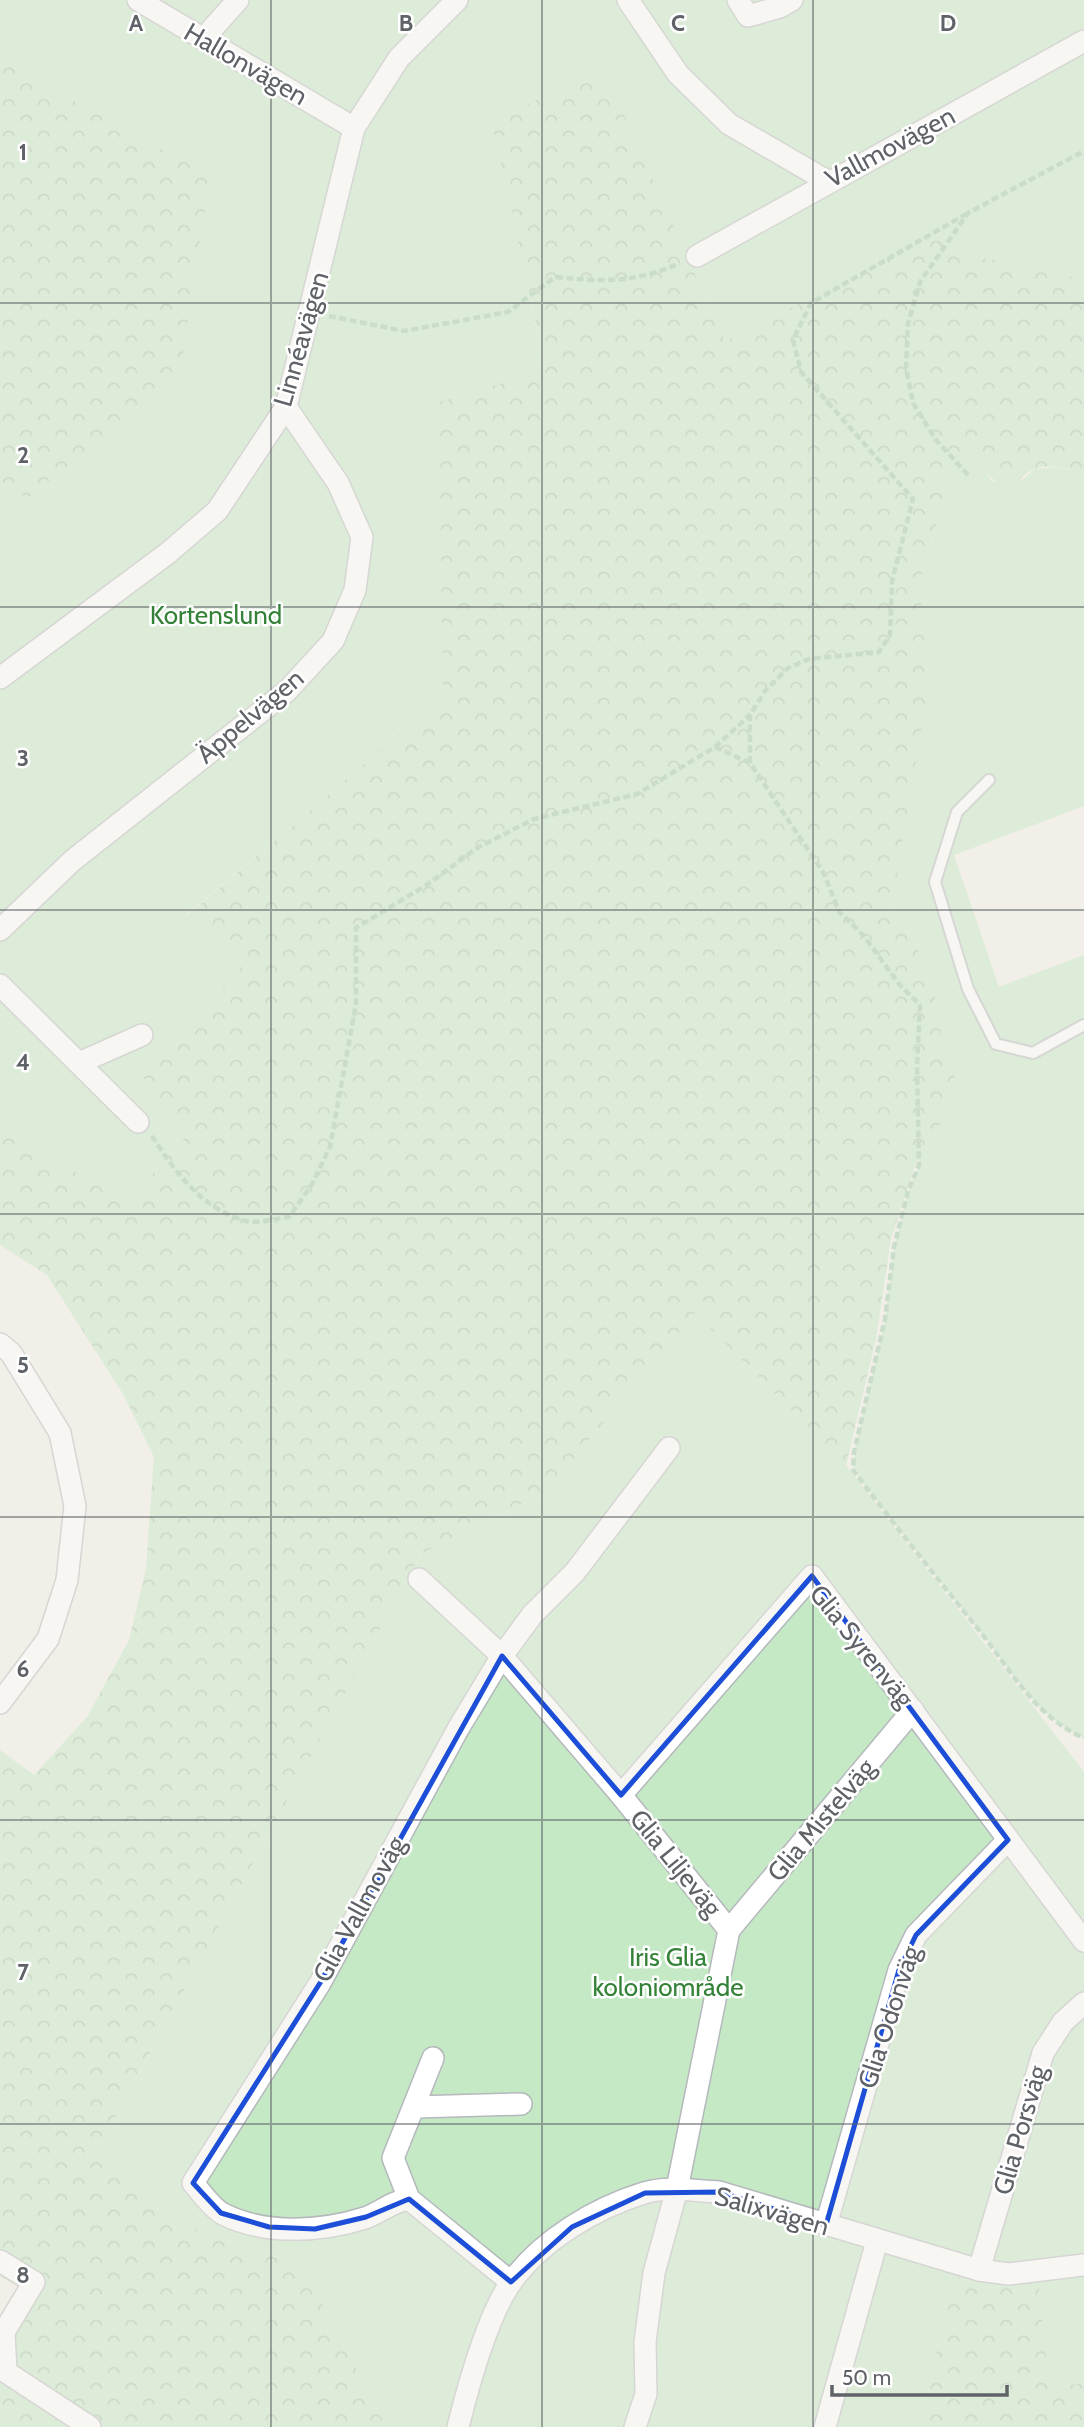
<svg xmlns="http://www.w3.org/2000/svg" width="1084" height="2427" font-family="Cabin,sans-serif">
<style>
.green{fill:#c5e8c5}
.forest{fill:url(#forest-crowns)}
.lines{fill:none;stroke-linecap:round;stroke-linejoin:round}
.lane-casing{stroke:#b5b8bc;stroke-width:14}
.street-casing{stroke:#b5b8bc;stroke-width:24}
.path{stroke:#9cc7a9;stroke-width:4.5;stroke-dasharray:7 3.5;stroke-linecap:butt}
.lane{stroke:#fff;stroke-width:10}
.street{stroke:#fff;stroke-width:21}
.marked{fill:none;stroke:#1d4ed8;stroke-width:5;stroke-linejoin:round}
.grid{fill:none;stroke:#5f6368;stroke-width:2;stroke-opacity:0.55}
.labels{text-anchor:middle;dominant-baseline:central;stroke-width:5;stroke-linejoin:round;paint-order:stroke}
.street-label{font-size:26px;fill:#5f6368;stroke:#fff}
.park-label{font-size:26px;fill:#348238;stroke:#fff}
.grid-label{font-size:23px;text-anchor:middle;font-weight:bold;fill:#5f6368;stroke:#fff;stroke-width:5;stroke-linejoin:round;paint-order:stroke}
</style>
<defs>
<pattern id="forest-crowns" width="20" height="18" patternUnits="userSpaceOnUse" patternTransform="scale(1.75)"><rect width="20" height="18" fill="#c5e8c5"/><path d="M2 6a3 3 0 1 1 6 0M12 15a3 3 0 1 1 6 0" fill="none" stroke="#a3c0a4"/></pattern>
</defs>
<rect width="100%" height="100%" fill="#f1efe8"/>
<g class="green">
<path d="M0,0H1084V280L1032,266L968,256L937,234L725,343L607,77L492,124L546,371L439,402L444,697L185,916L243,965L143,1077L187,1135L126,1204L0,1123V485L28,498L210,177L0,60Z"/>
<path d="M963,451L981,465L992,481L1022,480L1035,469L1057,467L1078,471L1084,476V806L954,855L999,987L1084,955V1738C1034,1716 1011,1670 978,1629C936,1577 894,1524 853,1470L854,1452L885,1319L894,1247L908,1191L919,1165L917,1136L931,971L892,906L927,698L921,580L951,472Z"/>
<path d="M695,1312L846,1465L1084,1772V2383L1050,2388L1038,2280L990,2288L952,2275L921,2427H386L303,2266L169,2220L99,2147L421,1554L546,1492Z"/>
</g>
<g class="forest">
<path d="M0,60L210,176L180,373L28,498L0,485Z"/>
<path d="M607,76L725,342L937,233L968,256L1032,266L1084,280V476C1073,468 1049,463 1035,469C1026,472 1017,483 1008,489C990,480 980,464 963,452L951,472L921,579L927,698L892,906L931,971L941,1033L957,1084L937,1131L915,1165L891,1239L876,1339L846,1465L695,1313L546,1492L421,1554L99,2147L169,2220L303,2266L386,2427H0V2323L22,2289L0,2276V1750L34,1775L87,1717L129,1640L146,1569L154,1457L123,1394L47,1275L0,1245V1123L126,1204L187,1135L143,1077L242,965L185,917L443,697L439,402L546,370L492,124L556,89Z"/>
<path d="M952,2275L990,2288L1038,2279L1050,2388L1084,2383V2427H921Z"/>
</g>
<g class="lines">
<g class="lane-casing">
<path id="lane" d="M989,780L957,812L935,882L968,989L996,1044L1033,1053L1084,1025"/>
</g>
<g class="street-casing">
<g id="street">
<path d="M138,0L354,128"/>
<path d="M628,0L678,74L729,124L827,181"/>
<path d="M738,0L748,16L780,7L792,0"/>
<path d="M203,39L238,0"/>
<path d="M697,256L1084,41"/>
<path d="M0,678L168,553L217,511L286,407L354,128L399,58L457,0"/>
<path d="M0,930L72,861L287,691L333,641L355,590L362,537L338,483L286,407"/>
<path d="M0,985L138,1122"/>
<path d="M79,1063L142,1035"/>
<path d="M0,1344L11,1353L60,1433L75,1506L67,1580L48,1639L0,1703"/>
<path d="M419,1579L502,1656L621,1795L729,1930L677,2189L654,2273L645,2342L646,2394L635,2427"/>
<path d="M621,1795L812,1576L1084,1941"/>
<path d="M729,1930L913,1710"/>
<path d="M416,2107L521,2104"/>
<path d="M409,2199L393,2158L433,2058"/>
<path d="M826,2225L899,1970L916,1935L1008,1840"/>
<path d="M0,2261L34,2282L4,2332L6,2372L90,2427"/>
<path d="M979,2270L1043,2053L1063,2022L1084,2003"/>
<path d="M511,2282L409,2199C392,2201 380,2213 365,2218C321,2232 265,2235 223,2214C212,2208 201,2192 193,2183L320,1983L458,1729L502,1656L532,1615L575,1572L669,1448"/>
<path d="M458,2427C468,2387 488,2314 512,2281C542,2240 595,2208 644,2193C668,2186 694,2191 719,2192L979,2270L1009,2274L1084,2265"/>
<path d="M825,2427L877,2241"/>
</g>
</g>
<g class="path">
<path d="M329,316L404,331L508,312L555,277C602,282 636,283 680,263"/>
<path d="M968,475L936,440L913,403L906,368L908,324L920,282L968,213L1084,151"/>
<path d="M715,747L750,715"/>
<path d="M750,763V715L765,691L788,668L809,659L879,652L890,635L892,581L913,499L801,372L793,340L811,303L968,213"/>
<path d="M152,1136C176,1173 202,1209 246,1221C258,1224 277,1218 289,1217L311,1186L330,1147L356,1004V928L428,884L477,848L534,819L637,794L715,747L750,763L823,872L840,913L864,936L899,984L920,1005L917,1066L919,1165L908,1191L894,1247L885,1319L854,1452L853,1470C894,1524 936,1577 978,1629C1011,1670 1034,1716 1084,1738"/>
</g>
<use href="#lane" class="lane"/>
<use href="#street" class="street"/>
</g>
<path d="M0 0H1084V2427H0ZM812,1576L1008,1840L916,1935L899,1970L826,2225L719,2192L645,2193L572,2227L511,2282L409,2199L366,2217L315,2229L269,2227L221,2213L193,2183L320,1983L502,1656L621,1795Z" fill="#f1efe8" fill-opacity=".55" fill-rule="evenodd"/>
<path class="marked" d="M812,1576L1008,1840L916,1935L899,1970L826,2225L719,2192L645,2193L572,2227L511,2282L409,2199L366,2217L315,2229L269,2227L221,2213L193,2183L320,1983L502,1656L621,1795Z"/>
<path class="grid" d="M271,0V2427M542,0V2427M813,0V2427M0,303H1084M0,607H1084M0,910H1084M0,1214H1084M0,1517H1084M0,1820H1084M0,2124H1084"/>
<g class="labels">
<g class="street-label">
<text transform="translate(246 64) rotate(30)">Hallonvägen</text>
<text transform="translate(890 147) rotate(-28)">Vallmovägen</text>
<text transform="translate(301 339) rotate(-74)">Linnéavägen</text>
<text transform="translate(250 716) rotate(-40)">Äppelvägen</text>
<text transform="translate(862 1646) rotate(51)">Glia Syrenväg</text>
<text transform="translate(821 1820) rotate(-50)">Glia Mistelväg</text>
<text transform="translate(676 1863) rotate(51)">Glia Liljeväg</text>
<text transform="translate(359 1909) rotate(-61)">Glia Vallmoväg</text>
<text transform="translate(889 2017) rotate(-72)">Glia Odonväg</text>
<text transform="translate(1020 2130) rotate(-74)">Glia Porsväg</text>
<text transform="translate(772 2211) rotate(16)">Salixvägen</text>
</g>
<g class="park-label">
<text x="216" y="615">Kortenslund</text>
<text x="668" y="1957">Iris Glia<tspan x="668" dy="30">koloniområde</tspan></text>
</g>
</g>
<g class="grid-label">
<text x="136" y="31">A</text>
<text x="406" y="31">B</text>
<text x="678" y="31">C</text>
<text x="948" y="31">D</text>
<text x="23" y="160">1</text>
<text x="23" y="463">2</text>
<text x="23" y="766">3</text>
<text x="23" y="1070">4</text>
<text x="23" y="1373">5</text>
<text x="23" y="1677">6</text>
<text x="23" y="1980">7</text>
<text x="23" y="2283">8</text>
</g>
<path d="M832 2385v10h175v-10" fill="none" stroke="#5f6368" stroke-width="3.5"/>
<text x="842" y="2385" font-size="21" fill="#5f6368" stroke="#ffffff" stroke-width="5" paint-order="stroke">50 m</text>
</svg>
